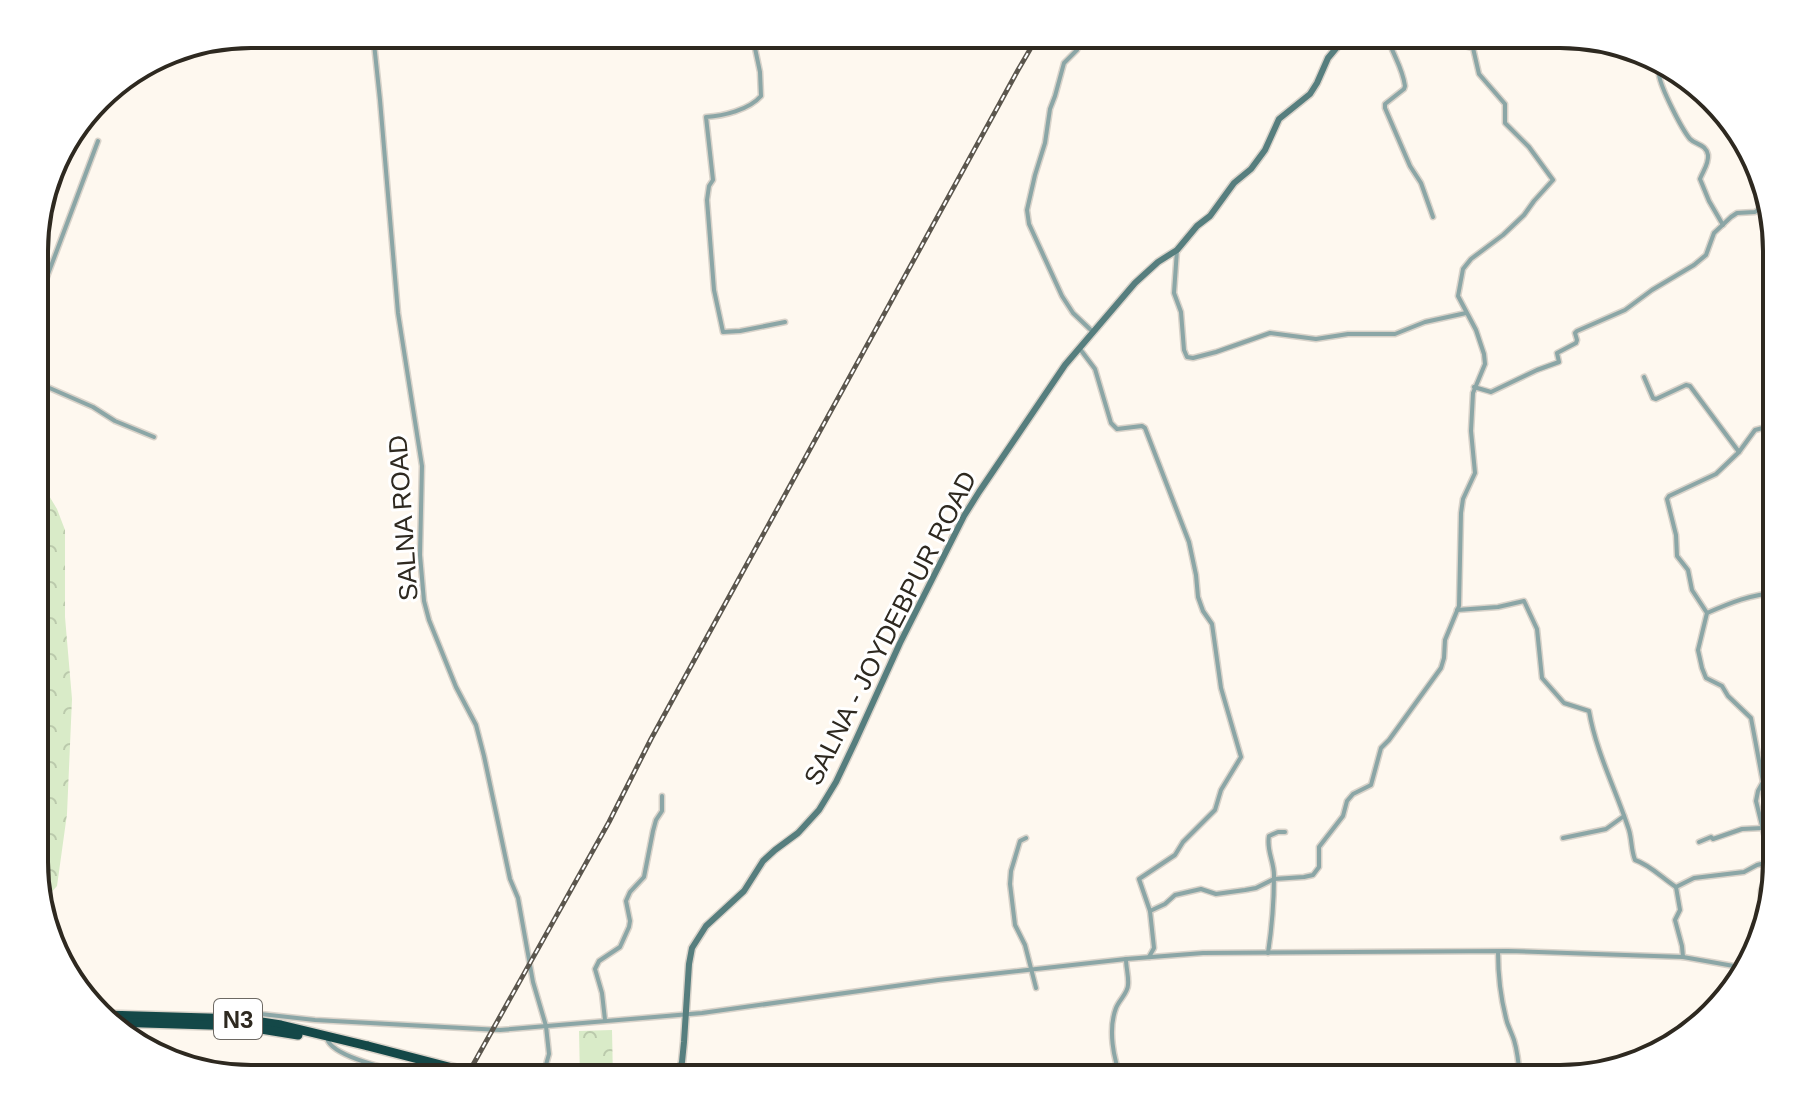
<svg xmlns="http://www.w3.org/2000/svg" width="1811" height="1113" font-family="Helvetica,sans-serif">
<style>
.forest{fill:url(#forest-crowns)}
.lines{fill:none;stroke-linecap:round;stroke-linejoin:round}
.street-casing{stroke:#d9d3ca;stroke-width:7}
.secondary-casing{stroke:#d9d3ca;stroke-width:9}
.highway-casing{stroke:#d9d3ca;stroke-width:12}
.street{stroke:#8ba6a6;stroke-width:4}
.secondary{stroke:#567e7e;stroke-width:6}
.highway{stroke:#144848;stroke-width:9}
.rail-casing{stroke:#5b564d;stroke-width:5}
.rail{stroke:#fff;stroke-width:2;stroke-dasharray:6;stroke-linecap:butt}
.highway-bridge-casing{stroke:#d9d3ca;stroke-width:12;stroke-linecap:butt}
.highway-bridge{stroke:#144848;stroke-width:9}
.labels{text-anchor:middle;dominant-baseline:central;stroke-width:6;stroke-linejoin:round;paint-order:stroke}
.shield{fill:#fff;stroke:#6d6963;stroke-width:2}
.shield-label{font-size:24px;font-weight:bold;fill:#2e2920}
.street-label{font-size:26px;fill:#2e2920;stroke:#fff}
.rim{fill:none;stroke:#2e2920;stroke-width:4}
</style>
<defs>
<pattern id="forest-crowns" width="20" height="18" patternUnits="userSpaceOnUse" patternTransform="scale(2)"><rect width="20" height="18" fill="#d9ebc8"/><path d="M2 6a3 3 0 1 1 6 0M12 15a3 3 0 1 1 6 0" fill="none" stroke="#bbcaac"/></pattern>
</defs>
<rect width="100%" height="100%" fill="#fef8ef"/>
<g class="forest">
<path d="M36,474L57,509L65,530V617L72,699L67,814L57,886L41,904L36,890Z"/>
<path d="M612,1030L613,1079H580L579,1031Z"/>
</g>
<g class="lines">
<g class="street-casing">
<g id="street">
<path d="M373,34L380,100L398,313L422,466L420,555L424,601L429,620L456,687L476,725L484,756L510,879L518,898L533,982L546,1026L549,1054L542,1079"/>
<path d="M752,34L760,72L761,96C749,110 723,116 706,117L713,180L709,186L707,200L714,290L723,332L740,331L785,322"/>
<path d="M1083,34L1077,50L1064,63L1055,96L1050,109L1045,143L1035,175L1027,210L1029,224L1062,296L1073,313L1093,332"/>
<path d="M1387,34C1391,53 1402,65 1405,86L1404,89L1385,104V108L1410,166L1421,183L1433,217"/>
<path d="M1668,67L1659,75C1661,88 1681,128 1690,139C1696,145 1706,144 1708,155C1709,164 1703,171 1700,179L1709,201L1723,225"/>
<path d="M1177,250L1174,293L1181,312L1184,350L1187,357L1193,358L1216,352L1270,333L1316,339L1348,334H1395L1425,322L1466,313"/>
<path d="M36,306L98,141"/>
<path d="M1080,349L1095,369L1111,423L1117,429L1142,426L1145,428L1189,542L1196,575L1198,597L1203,611L1212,624L1221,688L1241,757L1221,790L1215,810L1183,842L1175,855L1139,879L1150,911"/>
<path d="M36,374L45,386L93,407L115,421L154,437"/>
<path d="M1644,377L1653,398L1656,399L1686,385L1690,386L1739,452"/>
<path d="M1474,387L1491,392L1537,370L1559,362L1557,353L1576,343L1577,340L1575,333L1577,331L1625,310L1652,290L1694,265L1706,255L1714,233L1731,217L1737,213L1755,212L1766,204"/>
<path d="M36,520L46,523V526L36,554"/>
<path d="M1457,610L1498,607L1524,601L1537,629L1542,678L1564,703L1589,711C1596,752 1616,790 1629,830C1632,840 1631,850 1635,860C1650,865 1661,877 1676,887L1694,878L1744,872L1757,865L1769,862"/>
<path d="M1707,613C1730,603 1751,594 1777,593"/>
<path d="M1763,782L1777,785"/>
<path d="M1026,838L1020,841L1011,871L1010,884L1015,925L1025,945L1036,988"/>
<path d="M1563,838L1606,829L1624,816"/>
<path d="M1699,842L1711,837L1713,839L1742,829L1763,828"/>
<path d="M1676,887L1680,910L1675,920L1682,946L1683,957"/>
<path d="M1762,918L1761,890L1763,885L1772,878L1769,868L1768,850L1756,801L1758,791L1763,782L1751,718L1728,696L1722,686L1706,678L1702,668L1698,650L1707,613L1692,590L1688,570L1677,556L1676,535L1667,499L1669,496L1716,474L1739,452L1755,430L1770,426L1777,423"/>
<path d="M1498,952C1498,975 1501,1000 1507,1022C1509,1028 1512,1034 1514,1040C1518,1053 1519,1066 1520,1079"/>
<path d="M1268,953C1272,927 1274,901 1274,875C1274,861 1266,850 1269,836L1278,832H1285"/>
<path d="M1149,957L1154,948L1150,911L1165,904L1175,895L1201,889L1216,894L1245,890L1256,888L1274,879L1304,877L1313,875L1319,867V847L1343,816L1347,801L1353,794L1371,785L1381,748L1389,740L1441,668L1444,658L1445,640L1459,606L1461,513L1463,499L1475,473L1471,431L1473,393L1485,364L1484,354L1476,330L1458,296L1463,269L1471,259L1503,235L1524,215L1534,201L1553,180L1529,147L1505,123V104L1479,74L1473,48L1448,42L1447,34"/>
<path d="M243,1012L315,1020L500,1030L702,1013L938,980L1126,959L1203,953L1508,951L1683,957L1745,968"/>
<path d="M605,1020L602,993L595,969L599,961L620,947L629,927L630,921L626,901L630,892L644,877L653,831L656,820L662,811V796"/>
<path d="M328,1041C339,1061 409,1073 433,1079"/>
<path d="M1122,1079C1113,1059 1108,1029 1116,1008C1119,1000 1128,993 1128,985C1129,977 1126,968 1126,959"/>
</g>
</g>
<g class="secondary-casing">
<path id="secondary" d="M676,1079L682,1062L684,1042L689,964L692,948L706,926L744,891L763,861L775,850L798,833L819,810L836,782L855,742L900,643L964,516L979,492L1065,365L1135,283L1158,262L1177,250L1197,226L1210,216L1234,183L1251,169L1265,150L1279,119L1310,94L1317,83L1328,58L1348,34"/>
</g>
<g class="highway-casing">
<g id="highway">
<path d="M104,1015L242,1019L281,1025L368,1046"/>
<path d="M111,1022L242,1026L298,1035"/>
</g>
</g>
<use href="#street" class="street"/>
<use href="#secondary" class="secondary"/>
<use href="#highway" class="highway"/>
<g class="rail-casing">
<path id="rail" d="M465,1079L609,822L651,739L1018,70L1039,34"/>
</g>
<use href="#rail" class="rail"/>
<g class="highway-bridge-casing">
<path id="highway-bridge" d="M368,1046L495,1079"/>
</g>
<use href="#highway-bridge" class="highway-bridge"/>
</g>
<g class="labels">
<rect class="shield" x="214" y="999" width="48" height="40" rx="6"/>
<g class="shield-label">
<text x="238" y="1019">N3</text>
</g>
<g class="street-label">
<text transform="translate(403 518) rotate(-94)">SALNA ROAD</text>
<text transform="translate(890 628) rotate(-63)">SALNA - JOYDEBPUR ROAD</text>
</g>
</g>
<path d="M0 0H1811V1113H0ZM251 48H1560A203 203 0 0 1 1763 251V862A203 203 0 0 1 1560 1065H251A203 203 0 0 1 48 862V251A203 203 0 0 1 251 48Z" fill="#fff" fill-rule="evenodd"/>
<path class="rim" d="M251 48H1560A203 203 0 0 1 1763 251V862A203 203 0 0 1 1560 1065H251A203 203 0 0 1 48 862V251A203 203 0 0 1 251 48Z"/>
</svg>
